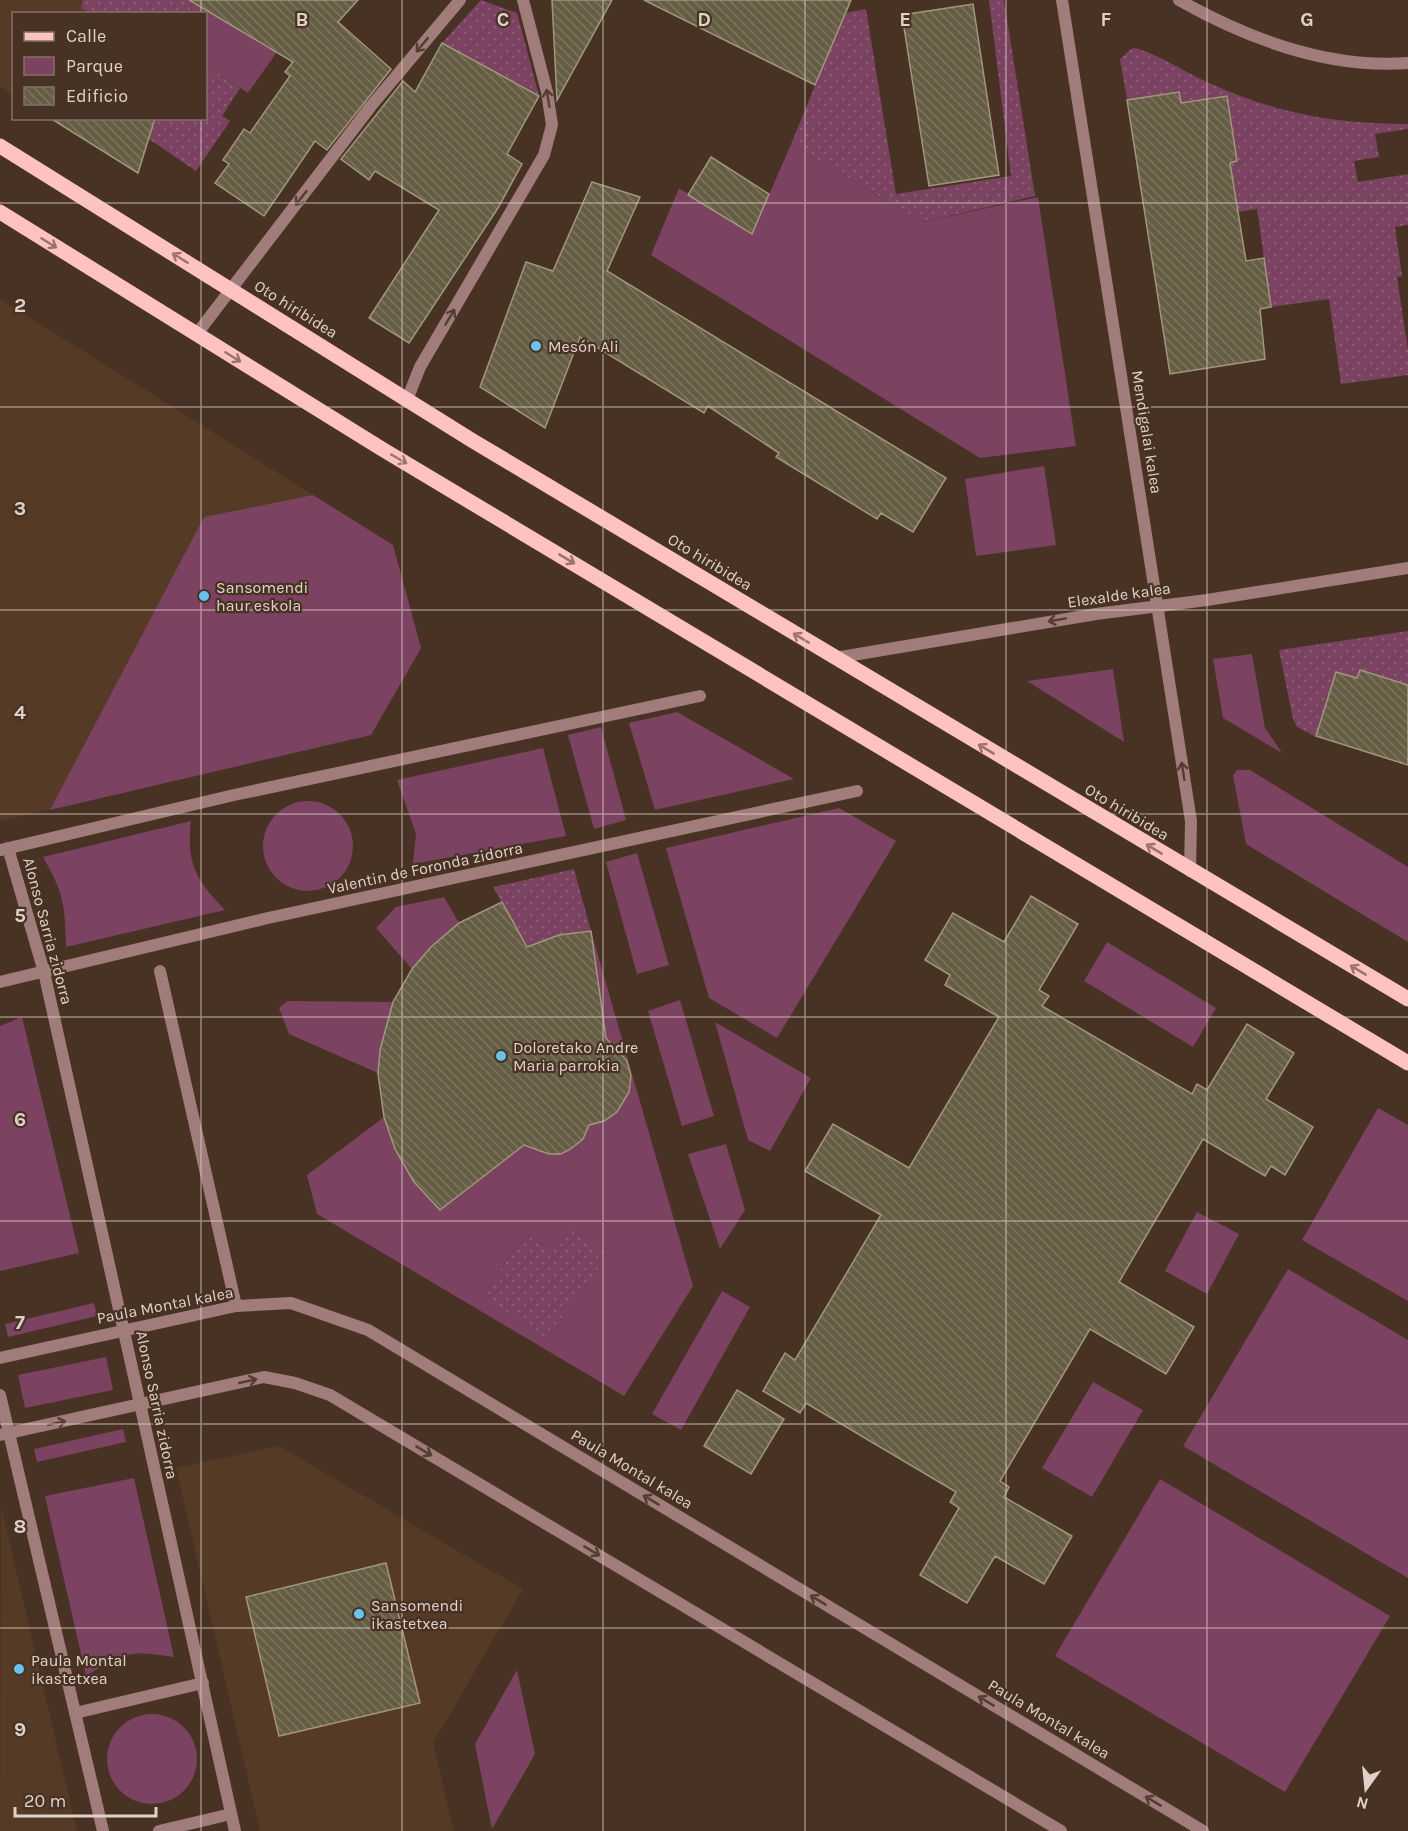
<svg xmlns="http://www.w3.org/2000/svg" width="1408" height="1831" font-family="Karla,sans-serif">
<style>
.built{fill:#553a25}
.green{fill:#7b4261;fill-rule:evenodd}
.garden{fill:url(#garden-dots)}
.building{fill:url(#building-back-hatch);stroke:#a0977c;stroke-width:1.5}
.lines{fill:none;stroke-linecap:round;stroke-linejoin:round}
.lane{stroke:#a07c7a;stroke-width:12}
.street{stroke:#a07c7a;stroke-width:12}
.primary{stroke:#fec3c0;stroke-width:15}
.oneway{stroke:#553d30}
.oneway2{stroke:#9a736a}
.grid{fill:none;stroke:#e0d2c9;stroke-width:1.5;stroke-opacity:0.55}
.poi-dot{fill:#67c4ef;stroke:#483223;stroke-width:2}
.labels{text-anchor:middle;dominant-baseline:central;stroke-width:4.5;stroke-linejoin:round;paint-order:stroke}
.street-label{font-size:16px;fill:#e0d2c9;stroke:#483223}
.poi-label{font-size:16px;fill:#e0d2c9;stroke:#483223;text-anchor:start}
.grid-label{font-size:20px;text-anchor:middle;font-weight:bold;fill:#e0d2c9;stroke:#483223;stroke-width:4.5;stroke-linejoin:round;paint-order:stroke}
</style>
<defs>
<pattern id="garden-dots" width="8" height="8" patternUnits="userSpaceOnUse" patternTransform="scale(1.5)"><rect width="8" height="8" fill="#7b4261"/><path d="M2 2h.1M6 6h.1" fill="none" stroke="#8d5c76" stroke-width="1.8" stroke-linecap="round"/></pattern>
<pattern id="building-back-hatch" width="6" height="6" patternUnits="userSpaceOnUse" patternTransform="scale(1.5)"><rect width="6" height="6" fill="#665e44"/><path d="M-1 5l2 2M0 0l6 6M5-1l2 2" fill="none" stroke="#7c745e"/></pattern>
</defs>
<rect width="100%" height="100%" fill="#483223"/>
<g class="built">
<path d="M0,0H193L189,13L14,14L13,96L0,87Z"/>
<path d="M0,299L393,545L421,648L371,735L0,821Z"/>
<path d="M279,1446L523,1589L433,1743L454,1831H260L176,1468Z"/>
<path d="M1,1506L77,1831H0Z"/>
</g>
<g class="green">
<path d="M193,2L277,52L248,93L206,66V14H189Z"/>
<path d="M791,144L923,222L1038,197L1076,446L980,458L651,255L679,188L752,234Z"/>
<path d="M1044,466L1056,545L976,556L965,479Z"/>
<path d="M313,495L393,545L421,648L371,735L50,810L204,517Z"/>
<path d="M1252,654L1265,728L1282,753L1223,718L1213,659Z"/>
<path d="M1113,669L1124,742L1027,681Z"/>
<path d="M677,712L794,779L655,810L629,723Z"/>
<path d="M601,727L626,820L594,829L568,735Z"/>
<path d="M543,748L566,836L413,864L416,834L397,780Z"/>
<path d="M1237,770H1250L1408,867V942L1246,844L1233,775Z"/>
<circle cx="308" cy="846" r="45"/>
<path d="M839,808L896,841L777,1038L709,998L666,848Z"/>
<path d="M191,821C186,863 196,880 225,910L66,947C65,905 64,894 43,857Z"/>
<path d="M637,853L669,965L637,974L606,862Z"/>
<path d="M444,897L459,923L431,947L412,969L376,928L396,907Z"/>
<path d="M591,931L693,1286L624,1396L317,1214L307,1175L384,1117L395,1149L414,1182L527,1142L561,1153L583,1139L589,1125L604,1121L617,1112L629,1092L627,1061L606,1038ZM524,1234L550,1249L483,1296Z"/>
<path d="M1107,942L1216,1008L1193,1047L1084,981Z"/>
<path d="M680,1000L714,1116L682,1126L648,1011Z"/>
<path d="M287,1001L393,1002L380,1050L378,1073L289,1034L279,1008Z"/>
<path d="M22,1017L79,1253L0,1271V1026Z"/>
<path d="M715,1022L811,1078L770,1151L748,1140Z"/>
<path d="M1378,1108L1408,1125V1301L1302,1240Z"/>
<path d="M726,1144L745,1210L720,1249L688,1154Z"/>
<path d="M1197,1212L1239,1234L1207,1294L1165,1271Z"/>
<path d="M1288,1269L1408,1340V1578L1183,1446Z"/>
<path d="M722,1291L750,1307L681,1430L652,1414Z"/>
<path d="M94,1303L97,1316L8,1337L5,1324Z"/>
<path d="M106,1357L113,1390L25,1408L18,1375Z"/>
<path d="M1093,1382L1143,1410L1092,1497L1042,1468Z"/>
<path d="M123,1429L126,1442L37,1462L34,1449Z"/>
<path d="M134,1478L174,1657C128,1650 126,1652 86,1676L45,1496Z"/>
<path d="M1160,1479L1390,1616L1285,1792L1055,1656Z"/>
<path d="M517,1670L535,1754L492,1829L475,1744Z"/>
<circle cx="152" cy="1759" r="45"/>
</g>
<g class="garden">
<path d="M83,0H186L193,2L189,13H90L81,8Z"/>
<path d="M481,0L517,13L539,96L442,43Z"/>
<path d="M989,0H1004L1035,196L923,222L791,144L845,13L866,9L896,194L1011,176Z"/>
<path d="M1136,48C1161,56 1183,71 1207,82C1273,113 1336,124 1408,124V129L1375,134L1379,157L1354,161L1358,182L1408,174V225L1395,227L1402,276L1397,277L1408,350V375L1341,384L1329,299L1271,307L1257,209L1238,212L1230,163L1237,161L1227,96L1196,100L1199,123L1185,126L1179,92L1127,100L1120,59L1131,49Z"/>
<path d="M206,66L240,88L222,116L230,121L196,171L149,139L155,119L206,118Z"/>
<path d="M1408,631V685L1357,678L1336,672L1316,737L1297,727L1293,719L1279,650Z"/>
<path d="M574,869L591,931L559,935L527,947L493,887Z"/>
<path d="M569,1226L609,1254L546,1338L483,1296L524,1234L550,1249Z"/>
</g>
<g class="building">
<path d="M189,0H358L338,22L391,69L327,150L315,141L264,216L215,183L229,164L223,160L244,129L250,133L290,76L285,72L293,62Z"/>
<path d="M552,0H612L557,100Z"/>
<path d="M644,0H851L815,85Z"/>
<path d="M973,4L999,175L929,186L902,15Z"/>
<path d="M442,43L539,96L507,154L522,164L498,208L409,343L369,318L439,210L375,171L369,180L341,159L403,81L415,92Z"/>
<path d="M1179,92L1181,103L1227,96L1237,161L1230,163L1246,261L1264,258L1271,307L1260,309L1265,359L1170,374L1127,100Z"/>
<path d="M50,118H155L138,173Z"/>
<path d="M711,157L769,194L752,234L688,195Z"/>
<path d="M592,182L640,197L607,271L946,478L913,532L881,513L877,519L776,457L779,453L708,406L704,413L580,337L545,428L480,387L526,262L553,271Z"/>
<path d="M1360,670L1408,685V765L1316,736L1336,672L1357,678Z"/>
<path d="M1031,896L1078,924L1039,990L1049,996L1042,1006L1192,1094L1197,1084L1207,1090L1247,1024L1294,1053L1266,1099L1313,1127L1285,1175L1271,1166L1265,1176L1203,1139L1119,1282L1194,1327L1166,1374L1090,1329L1000,1481L1009,1487L1004,1497L1072,1536L1044,1584L995,1556L967,1603L920,1575L959,1508L950,1502L956,1492L806,1403L800,1413L763,1391L785,1353L795,1360L881,1215L805,1171L833,1124L909,1168L999,1017L945,985L950,975L925,960L953,913L1004,942Z"/>
<path d="M502,902L527,947L559,935L591,931L606,1038L627,1061L631,1076L629,1092L617,1112L604,1121L589,1125L583,1139L572,1148L561,1154H549L524,1145L440,1210L414,1182L395,1149L384,1117L378,1074L380,1050L393,1002L412,969L431,947L459,923Z"/>
<path d="M737,1390L784,1419L751,1474L704,1446Z"/>
<path d="M386,1563L420,1703L279,1736L246,1597Z"/>
</g>
<g class="lines">
<path class="lane" d="M160,971L236,1306"/>
<g class="street">
<path d="M1062,0L1191,821L1190,871"/>
<path d="M1179,0C1248,39 1327,69 1408,63"/>
<path d="M196,335L371,106L460,0"/>
<path d="M407,400L420,367L544,155L552,125L547,92L523,0"/>
<path d="M835,658L1096,614L1207,600L1408,568"/>
<path d="M8,848L44,972L235,1831"/>
<path d="M1,850L234,795L700,696"/>
<path d="M0,982L268,918L857,791"/>
<path d="M0,1358L236,1306L291,1303L368,1330L1203,1831"/>
<path d="M0,1395L103,1831"/>
<path d="M0,1435L264,1377L295,1383L330,1395L1061,1831"/>
<path d="M75,1713L203,1683"/>
<path d="M159,1831L231,1814"/>
</g>
<g class="primary">
<path d="M0,146L473,441L1408,999"/>
<path d="M0,212L382,449L1408,1063"/>
</g>
</g>
<defs><path id="oneway-shaft" d="M-6 0H5M1.5-3L5.5 0L1.5 3" fill="none" stroke-width="1.6" stroke-linecap="round" stroke-linejoin="round" transform="scale(1.5)"/></defs>
<g class="oneway">
<use href="#oneway-shaft" transform="translate(422 45) rotate(130)"/>
<use href="#oneway-shaft" transform="translate(548 98) rotate(-99)"/>
<use href="#oneway-shaft" transform="translate(301 198) rotate(128)"/>
<use href="#oneway-shaft" transform="translate(450 317) rotate(-59)"/>
<use href="#oneway-shaft" transform="translate(1057 620) rotate(170)"/>
<use href="#oneway-shaft" transform="translate(1183 771) rotate(-99)"/>
<use href="#oneway-shaft" transform="translate(248 1381) rotate(-13)"/>
<use href="#oneway-shaft" transform="translate(57 1423) rotate(-12)"/>
<use href="#oneway-shaft" transform="translate(424 1451) rotate(31)"/>
<use href="#oneway-shaft" transform="translate(651 1500) rotate(-149)"/>
<use href="#oneway-shaft" transform="translate(592 1551) rotate(31)"/>
<use href="#oneway-shaft" transform="translate(818 1600) rotate(-149)"/>
<use href="#oneway-shaft" transform="translate(986 1701) rotate(-149)"/>
<use href="#oneway-shaft" transform="translate(1153 1801) rotate(-149)"/>
</g>
<g class="oneway2">
<use href="#oneway-shaft" transform="translate(49 243) rotate(32)"/>
<use href="#oneway-shaft" transform="translate(180 258) rotate(-148)"/>
<use href="#oneway-shaft" transform="translate(233 357) rotate(32)"/>
<use href="#oneway-shaft" transform="translate(399 459) rotate(30)"/>
<use href="#oneway-shaft" transform="translate(567 559) rotate(31)"/>
<use href="#oneway-shaft" transform="translate(801 638) rotate(-149)"/>
<use href="#oneway-shaft" transform="translate(986 749) rotate(-149)"/>
<use href="#oneway-shaft" transform="translate(1154 849) rotate(-149)"/>
<use href="#oneway-shaft" transform="translate(1358 970) rotate(-149)"/>
</g>
<path class="grid" d="M201,0V14M402,0V1831M603,0V1831M805,0V1831M1006,0V1831M1207,0V1831M201,118V1831M0,203H1408M0,407H1408M0,610H1408M0,814H1408M0,1017H1408M0,1221H1408M0,1424H1408M0,1628H1408"/>
<g class="poi-dot">
<circle cx="536" cy="346" r="6"/>
<circle cx="204" cy="596" r="6"/>
<circle cx="501" cy="1056" r="6"/>
<circle cx="359" cy="1614" r="6"/>
<circle cx="19" cy="1669" r="6"/>
</g>
<g class="labels">
<g class="street-label">
<text transform="translate(296 309) rotate(32)">Oto hiribidea</text>
<text transform="translate(1147 432) rotate(81)">Mendigalai kalea</text>
<text transform="translate(710 562) rotate(31)">Oto hiribidea</text>
<text transform="translate(1119 595) rotate(-8)">Elexalde kalea</text>
<text transform="translate(1127 812) rotate(31)">Oto hiribidea</text>
<text transform="translate(425 868) rotate(-12)">Valentin de Foronda zidorra</text>
<text transform="translate(48 931) rotate(75)">Alonso Sarria zidorra</text>
<text transform="translate(165 1305) rotate(-11)">Paula Montal kalea</text>
<text transform="translate(157 1405) rotate(78)">Alonso Sarria zidorra</text>
<text transform="translate(632 1469) rotate(31)">Paula Montal kalea</text>
<text transform="translate(1049 1719) rotate(31)">Paula Montal kalea</text>
</g>
<g class="poi-label">
<text x="548" y="346">Mesón Ali</text>
<text x="216" y="587">Sansomendi<tspan x="216" dy="18">haur eskola</tspan></text>
<text x="513" y="1047">Doloretako Andre<tspan x="513" dy="18">Maria parrokia</tspan></text>
<text x="371" y="1605">Sansomendi<tspan x="371" dy="18">ikastetxea</tspan></text>
<text x="31" y="1660">Paula Montal<tspan x="31" dy="18">ikastetxea</tspan></text>
</g>
</g>
<g class="grid-label">
<text x="302" y="26">B</text>
<text x="503" y="26">C</text>
<text x="704" y="26">D</text>
<text x="905" y="26">E</text>
<text x="1106" y="26">F</text>
<text x="1307" y="26">G</text>
<text x="20" y="312">2</text>
<text x="20" y="515">3</text>
<text x="20" y="719">4</text>
<text x="20" y="922">5</text>
<text x="20" y="1126">6</text>
<text x="20" y="1329">7</text>
<text x="20" y="1533">8</text>
<text x="20" y="1736">9</text>
</g>
<rect x="12" y="12" width="195" height="108" fill="#483223" stroke="#857265" stroke-width="1.5"/>
<rect x="24" y="32" width="30" height="9" fill="#fec3c0" stroke="#857265" stroke-width="1.5"/>
<text x="66" y="42" font-size="18" fill="#e0d2c9">Calle</text>
<rect x="24" y="57" width="30" height="18" fill="#7b4261" stroke="#857265" stroke-width="1.5"/>
<text x="66" y="72" font-size="18" fill="#e0d2c9">Parque</text>
<rect x="24" y="87" width="30" height="18" fill="url(#building-back-hatch)" stroke="#857265" stroke-width="1.5"/>
<text x="66" y="102" font-size="18" fill="#e0d2c9">Edificio</text>
<g transform="translate(1366 1789) rotate(195)" stroke="#483223" stroke-width="4.5" paint-order="stroke">
<path d="M0-4.5L10 22L0 15L-10 22Z" fill="#e0d2c9"/>
<text y="-9" font-size="16" font-weight="bold" text-anchor="middle" fill="#e0d2c9">N</text>
</g>
<path d="M15 1807v9h141v-9" fill="none" stroke="#e0d2c9" stroke-width="3"/>
<text x="24" y="1807" font-size="18" fill="#e0d2c9" stroke="#483223" stroke-width="4.5" paint-order="stroke">20 m</text>
</svg>
